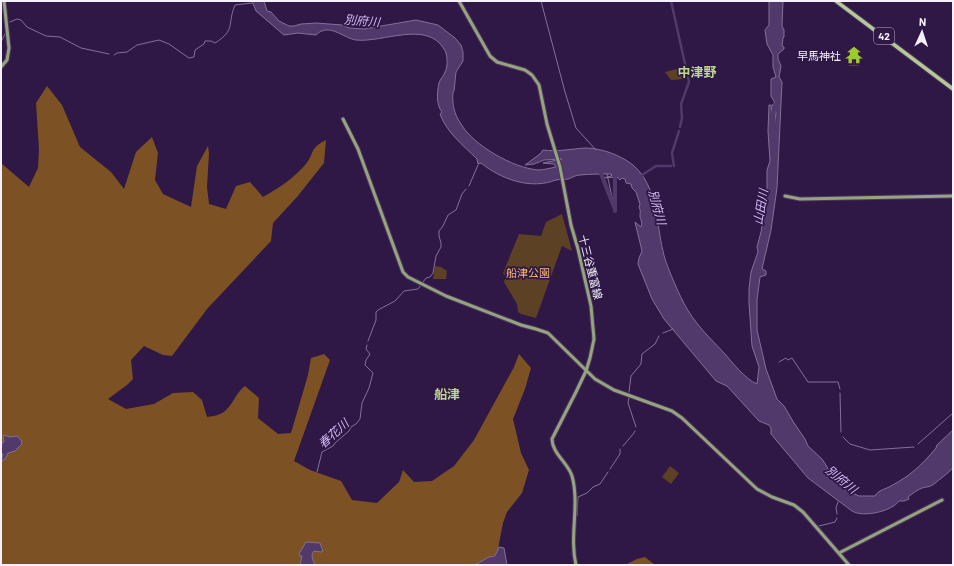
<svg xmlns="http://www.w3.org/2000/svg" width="954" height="566" font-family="Barlow,'Noto Sans JP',sans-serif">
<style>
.green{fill:#5d4125}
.forest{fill:#7c5124}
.water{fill:#513a6b;stroke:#827196}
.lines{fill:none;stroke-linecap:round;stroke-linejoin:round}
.stream{stroke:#827196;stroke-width:1}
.canal{stroke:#513a6b;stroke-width:2.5}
.river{stroke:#513a6b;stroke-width:4}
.secondary-casing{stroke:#4b365f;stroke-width:5}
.primary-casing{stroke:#4b365f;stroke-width:5.5}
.secondary{stroke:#96a47d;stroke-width:3}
.primary{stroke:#b5c895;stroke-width:3.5}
.labels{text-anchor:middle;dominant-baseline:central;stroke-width:3.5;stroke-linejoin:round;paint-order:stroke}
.shield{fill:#2f1846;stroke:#baafc5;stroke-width:1}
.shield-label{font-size:10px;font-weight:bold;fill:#f5f0fc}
.poi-label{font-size:11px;fill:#f5f0fc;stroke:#2f1846;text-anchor:end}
.street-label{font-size:11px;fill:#f5f0fc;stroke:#2f1846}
.park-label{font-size:11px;fill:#f9b674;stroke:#2f1846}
.water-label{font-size:12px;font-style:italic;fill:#d4b9f7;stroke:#2f1846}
.quarter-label{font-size:13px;font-weight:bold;fill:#bdd78d;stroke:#2f1846}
</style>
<rect width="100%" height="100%" fill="#2f1846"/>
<g class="green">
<path d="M849,52L859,53V66H849Z"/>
<path d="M681,68L684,79L671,80L665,72Z"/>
<path d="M562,214L572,251L562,246L536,318L521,314L518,312L517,304L504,282L506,277L503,273L519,234L541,236L546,222Z"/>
<path d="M435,266L441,267L447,271L446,279H433Z"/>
<path d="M670,466L679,473L671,484L662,477Z"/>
</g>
<g class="forest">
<path d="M47,86L62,105L80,147L111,172L124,189L136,152L152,137L158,153L155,180L163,194L191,207L197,166L208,146L209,153L207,187L209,204L226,209L236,186L250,182L263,197C279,188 294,178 306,164C315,152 309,149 326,140L324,163L297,197L273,223L271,241L207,309L172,356L163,355L144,346L131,360L133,379L127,385L108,399L126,409L154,404L173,393L193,392L202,400L207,417C211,416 216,416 220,414C232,409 235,393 245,386L259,398L258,418L278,434L291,433L308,375L311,358L324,354L330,360L294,461L310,470L341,481L352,500L377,503L399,482L403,470L414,482L432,481L454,466L474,440L514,367L519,354L531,368L525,389L513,419L521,453L529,470L522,493L507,512L503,523L497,554L475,565H1V163L29,187L38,168L39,150L36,103Z"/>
<path d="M645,557L655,565H625L637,559Z"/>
</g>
<g class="water">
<path d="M252,1H264L267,11L271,12L279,21L289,26H294L301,24L316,23L342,25L349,28L364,29L416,20L438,25L455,38L461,45L463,52V61L456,72L454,91L453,92C452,104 454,114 461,124C473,145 513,168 538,170C544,170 550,168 556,167L554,164L543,163L562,159L544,160L534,164L525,165L540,154L543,150C557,152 571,149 585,148C595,148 608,151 618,156C665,176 652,231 669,270C676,287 684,307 696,322C704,333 715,343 724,353C733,363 745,379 757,384L759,367L752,346L749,303V289L751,272L758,252L757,247L761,232L767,195V170L770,161L768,131L769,105H771L774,127L776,113L772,105L775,103L771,96V79L776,77L773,67V55L767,44L765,30L769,25V1H783L782,26L784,30V37L783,38L782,46L784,47V49L778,54V59L781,66L779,77L782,82L777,188L771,230L762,269L766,271V275L760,277L757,300V330L766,369L777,399L784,406L794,423L805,439L808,446L822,459L836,481L844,489L859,496H875C878,490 886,489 891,486C911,475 921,466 936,448L937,445L953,430V468C946,475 940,479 934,484C931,487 925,487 922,488C917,490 912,494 908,497L909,499L904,501H899C892,511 864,518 852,511L808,478L771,434V428L769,425L759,421L727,386L716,381L664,319L652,299L638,264L639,258L642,251L635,222L641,227C643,221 640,220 640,216C640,212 641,211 639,207L640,204L636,192L632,188L631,184L626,183L625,179L622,178L620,180L617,177L603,178L611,176L612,175L611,174C600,174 590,174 580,175C575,175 572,178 568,179C564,180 560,179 556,180C530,190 501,179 481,163L478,164L477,159C463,145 447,133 440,114L442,112C436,105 437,91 439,83C440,79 444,76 445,72C448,67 448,54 444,49C427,20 382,43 356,40C343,38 329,22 316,35L298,33L284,35L256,11Z"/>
<path d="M3,435L10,437L17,436L21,440L22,444L15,451L8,453L5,459L3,460L1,463L3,454H1L2,443L4,442Z"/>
<path d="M306,542L320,543L323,551L321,552L314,551C310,556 313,560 315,565H300L302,556H300L299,554Z"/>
<path d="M499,547L504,548L507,565H475L489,557L495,556Z"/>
</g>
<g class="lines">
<g class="stream">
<path d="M541,1L565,92L576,128L596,150"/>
<path d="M10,22L17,19L21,20L27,27L46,36L60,37L81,48L109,54"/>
<path d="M1,42L6,32"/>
<path d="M114,55L117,53L127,52L137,45L159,40L169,44L189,58L194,57L195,50L204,44L205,41H211L215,43C236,30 227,24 235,5L252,3"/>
<path d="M607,174L615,211"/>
<path d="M469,186L478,165"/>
<path d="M663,333L673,329"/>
<path d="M368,341L376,320V312L378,310L395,301L404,291L418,289L426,278L430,277L433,273L436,256L441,247V243L439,236V231L443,226L448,215L456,210L462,194L466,189"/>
<path d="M779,362L786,358L788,360L792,358L808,382H838L840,389"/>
<path d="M629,392L631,376L641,364L642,354L655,344L659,336"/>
<path d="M840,393L841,432"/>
<path d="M629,397L628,403L636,427"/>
<path d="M843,437L850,444L870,450L914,447"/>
<path d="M918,444L953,413"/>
<path d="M623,446L634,433L635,431"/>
<path d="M610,469L620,454V449"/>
<path d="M317,472L322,452L333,446L335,443L349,431L351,427L356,424L360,419L362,403L369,388L373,373L365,365L366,360L370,354L366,349L367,345"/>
<path d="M837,514L836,508L838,502"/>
<path d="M577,516L578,497L587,493L593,487L600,484L608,472"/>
<path d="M819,526L835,522L837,518"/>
</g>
<g class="canal">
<path d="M671,1L689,82L681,104L682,118L680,127"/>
<path d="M674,166L672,153L679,131"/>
<path d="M642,177V175L656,166H671"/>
</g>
<g class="river">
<path d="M774,132L773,114L775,105"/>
<path d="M600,171L614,207"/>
<path d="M615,172V211"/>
</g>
<g class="secondary-casing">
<g id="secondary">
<path d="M459,1L490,56L497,62L525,70L532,75L539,85L547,124L560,167L571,225L578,249L591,306L594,339L590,358L586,371L576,392L552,439C552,453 568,463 572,476C580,505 569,536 576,565"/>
<path d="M1,67L7,60L9,48L4,1"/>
<path d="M343,119L358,149L403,272L408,277L446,296L521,325L536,329L548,333L595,379L614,390L672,411L682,418L757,489L772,497L794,505L803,512L849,565"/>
<path d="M785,196L800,199L953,196"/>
<path d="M839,553L942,500"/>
</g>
</g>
<g class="primary-casing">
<path id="primary" d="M836,1L953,89"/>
</g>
<use href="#secondary" class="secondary"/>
<use href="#primary" class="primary"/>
</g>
<defs>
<g id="temple-bare" transform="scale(1.38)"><path d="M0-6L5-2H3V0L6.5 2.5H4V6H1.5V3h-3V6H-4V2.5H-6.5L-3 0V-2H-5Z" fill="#9fca2d" stroke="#2f1846" stroke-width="2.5" paint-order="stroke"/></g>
</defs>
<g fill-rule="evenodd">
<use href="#temple-bare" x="854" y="55"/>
</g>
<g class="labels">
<rect class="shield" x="874" y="28" width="20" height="16" rx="3"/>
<g class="shield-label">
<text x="884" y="36">42</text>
</g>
<g class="poi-label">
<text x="841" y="55">早馬神社</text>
</g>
<g class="street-label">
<text transform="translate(591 267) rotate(76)">十三谷重富線</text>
</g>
<g class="park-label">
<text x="528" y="272">船津公園</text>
</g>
<g class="water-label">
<text transform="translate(362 20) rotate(5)">別府川</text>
<text transform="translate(658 207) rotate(75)">別府川</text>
<text transform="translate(760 207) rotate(-81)">山田川</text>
<text transform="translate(333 433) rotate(-42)">春花川</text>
<text transform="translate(842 479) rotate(39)">別府川</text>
</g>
<g class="quarter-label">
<text x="697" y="72">中津野</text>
<text x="447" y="394">船津</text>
</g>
</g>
<rect width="954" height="566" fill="none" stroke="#f5f0fc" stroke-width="4"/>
<g transform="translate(922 32) rotate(3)" stroke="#2f1846" stroke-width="3" paint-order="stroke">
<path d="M0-3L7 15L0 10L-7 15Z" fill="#f5f0fc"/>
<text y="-6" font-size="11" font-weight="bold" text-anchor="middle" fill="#f5f0fc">N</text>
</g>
</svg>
